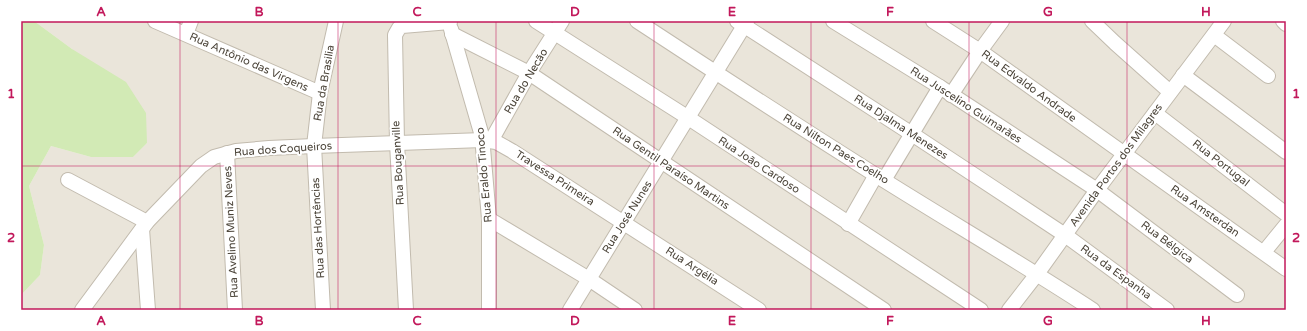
<svg xmlns="http://www.w3.org/2000/svg" width="1307" height="331" font-family="'Varela Round',sans-serif">
<style>
.residential{fill:#eae5da}
.green{fill:#d2eab5}
.lines{fill:none;stroke-linecap:round;stroke-linejoin:round}
.minor-casing{stroke:#c2bbae;stroke-width:16}
.minor{stroke:#fff;stroke-width:14}
.grid{fill:none;stroke:#c2185b;stroke-width:1;stroke-opacity:0.55}
.labels{text-anchor:middle;dominant-baseline:central;stroke-width:4;stroke-linejoin:round;paint-order:stroke}
.street-label{font-size:11px;fill:#4b4439;stroke:#fff}
.neatline{fill:none;stroke:#c2185b;stroke-width:1.5}
.grid-label{font-size:13px;text-anchor:middle;font-weight:bold;fill:#c2185b}
</style>
<rect width="100%" height="100%" fill="#f6f3ec"/>
<path class="residential" d="M34,21H1286V310H21V295L40,275L44,245L29,186L51,146L91,157H133L147,143L72,49Z"/>
<path class="green" d="M21,21H34L72,49L126,82L146,113L147,143L133,157H91L51,146L29,186L44,245L40,275L21,295Z"/>
<g class="lines">
<g class="minor-casing">
<g id="minor">
<path d="M155,21L320,93"/>
<path d="M536,21L687,117L981,310"/>
<path d="M637,21C716,73 795,124 874,174C947,220 1021,263 1093,310"/>
<path d="M737,21L912,134L1065,235L1167,310"/>
<path d="M833,21L940,87L1097,190L1237,295"/>
<path d="M933,21L980,51L1286,269"/>
<path d="M1092,21L1115,43L1170,92"/>
<path d="M1283,21L1286,24"/>
<path d="M451,29L482,136L489,219V310"/>
<path d="M186,34L191,21"/>
<path d="M452,34L529,73L884,310"/>
<path d="M1214,35L1268,76"/>
<path d="M1183,75L1286,152"/>
<path d="M951,95L980,51L1002,21"/>
<path d="M1155,113L1286,214"/>
<path d="M491,141L529,73L562,21"/>
<path d="M227,153L235,310"/>
<path d="M68,180L147,222"/>
<path d="M884,180L940,87"/>
<path d="M489,219L589,279L635,310"/>
<path d="M848,224L876,175"/>
<path d="M142,229L148,310"/>
<path d="M1264,252L1286,225"/>
<path d="M82,310L147,222L201,166L214,157L236,151L269,148L314,146L483,140L496,142L512,151L759,310"/>
<path d="M323,310L314,146L320,93L336,21"/>
<path d="M406,310L397,143L395,35L399,28L402,26L450,22"/>
<path d="M570,310L747,21"/>
<path d="M1009,310L1037,274L1097,190L1224,21"/>
</g>
</g>
<use href="#minor" class="minor"/>
</g>
<path class="grid" d="M180,21V310M338,21V310M496,21V310M654,21V310M811,21V310M969,21V310M1127,21V310M21,166H1286"/>
<g class="labels">
<g class="street-label">
<text transform="translate(249 62) rotate(24)">Rua Antônio das Virgens</text>
<text transform="translate(526 81) rotate(-59)">Rua do Necão</text>
<text transform="translate(324 83) rotate(-80)">Rua da Brasilia</text>
<text transform="translate(1029 86) rotate(36)">Rua Edvaldo Andrade</text>
<text transform="translate(966 105) rotate(33)">Rua Juscelino Guimarães</text>
<text transform="translate(901 127) rotate(33)">Rua Djalma Menezes</text>
<text transform="translate(283 149) rotate(-4)">Rua dos Coqueiros</text>
<text transform="translate(836 149) rotate(32)">Rua Nilton Paes Coelho</text>
<text transform="translate(398 163) rotate(-93)">Rua Bouganville</text>
<text transform="translate(1221 163) rotate(38)">Rua Portugal</text>
<text transform="translate(759 165) rotate(33)">Rua João Cardoso</text>
<text transform="translate(1116 165) rotate(-54)">Avenida Portos dos Milagres</text>
<text transform="translate(671 168) rotate(34)">Rua Gentil Paraíso Martins</text>
<text transform="translate(484 175) rotate(-95)">Rua Eraldo Tinoco</text>
<text transform="translate(555 178) rotate(33)">Travessa Primeira</text>
<text transform="translate(1205 211) rotate(35)">Rua Amsterdan</text>
<text transform="translate(627 217) rotate(-58)">Rua José Nunes</text>
<text transform="translate(318 228) rotate(-93)">Rua das Hortências</text>
<text transform="translate(231 232) rotate(-93)">Rua Avelino Muniz Neves</text>
<text transform="translate(1167 242) rotate(37)">Rua Bélgica</text>
<text transform="translate(692 266) rotate(33)">Rua Argélia</text>
<text transform="translate(1116 272) rotate(36)">Rua da Espanha</text>
</g>
</g>
<rect width="1307" height="331" fill="none" stroke="#ffffff" stroke-width="44"/>
<rect x="22" y="22" width="1263" height="287" class="neatline"/>
<g class="grid-label">
<text x="101" y="16">A</text>
<text x="259" y="16">B</text>
<text x="417" y="16">C</text>
<text x="575" y="16">D</text>
<text x="732" y="16">E</text>
<text x="890" y="16">F</text>
<text x="1048" y="16">G</text>
<text x="1206" y="16">H</text>
<text x="11" y="98">1</text>
<text x="1296" y="98">1</text>
<text x="11" y="242">2</text>
<text x="1296" y="242">2</text>
<text x="101" y="325">A</text>
<text x="259" y="325">B</text>
<text x="417" y="325">C</text>
<text x="575" y="325">D</text>
<text x="732" y="325">E</text>
<text x="890" y="325">F</text>
<text x="1048" y="325">G</text>
<text x="1206" y="325">H</text>
</g>
</svg>
